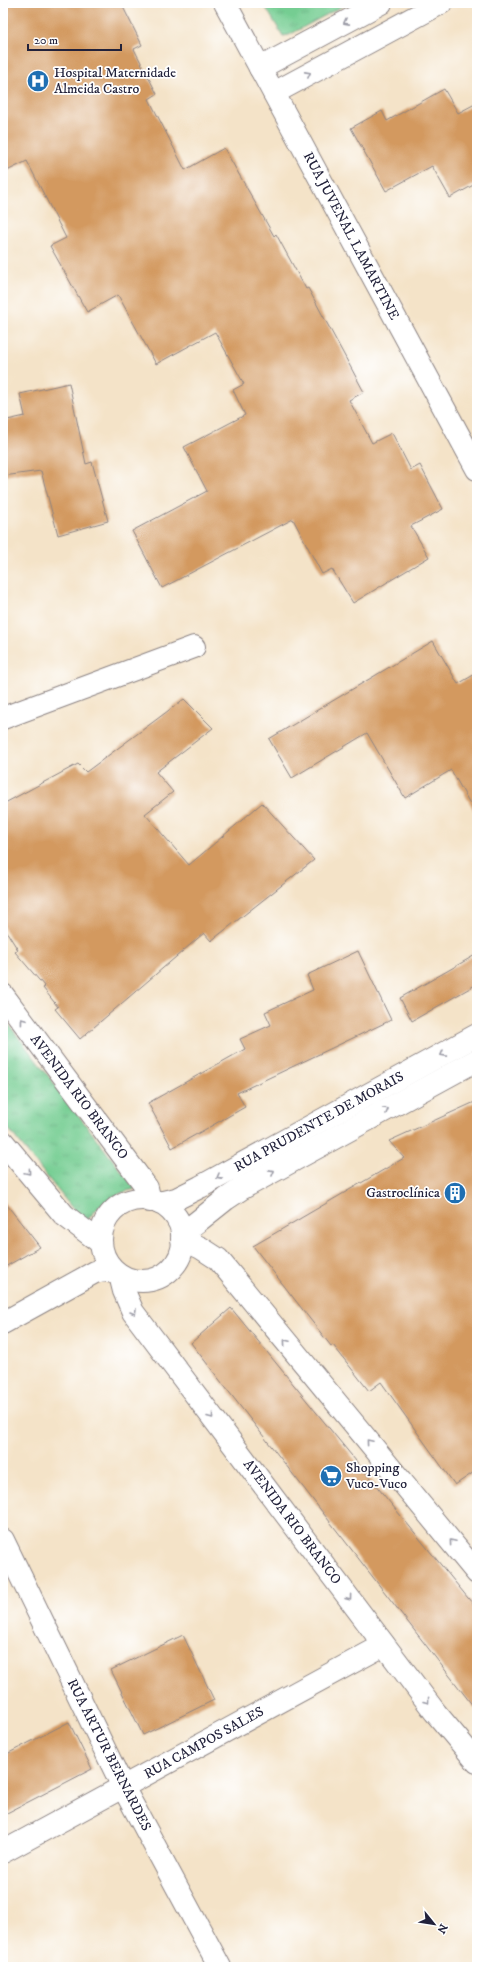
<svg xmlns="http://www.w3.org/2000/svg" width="480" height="1970" font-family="'IM FELL DW Pica',serif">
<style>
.park{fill:url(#park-tufts);stroke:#4c7866}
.building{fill:#d3995e}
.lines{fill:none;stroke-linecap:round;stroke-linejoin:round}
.minor-casing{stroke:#8b8282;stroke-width:24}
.major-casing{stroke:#8b8282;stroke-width:24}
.minor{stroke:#fff;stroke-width:22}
.major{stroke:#fff;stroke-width:22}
.oneway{stroke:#9c9ca7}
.labels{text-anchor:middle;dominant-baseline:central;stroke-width:3.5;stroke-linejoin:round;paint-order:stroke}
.poi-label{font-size:14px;fill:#22223b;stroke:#fff;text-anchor:start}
.street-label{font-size:14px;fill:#22223b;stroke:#fff}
</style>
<defs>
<pattern id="park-tufts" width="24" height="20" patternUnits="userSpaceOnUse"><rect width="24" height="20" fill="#75cd92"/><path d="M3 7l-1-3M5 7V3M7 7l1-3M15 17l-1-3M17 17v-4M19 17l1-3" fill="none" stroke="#65b07f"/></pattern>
</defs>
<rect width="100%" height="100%" fill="#fff"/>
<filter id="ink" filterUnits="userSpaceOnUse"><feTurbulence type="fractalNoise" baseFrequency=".025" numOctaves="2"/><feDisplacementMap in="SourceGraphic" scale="8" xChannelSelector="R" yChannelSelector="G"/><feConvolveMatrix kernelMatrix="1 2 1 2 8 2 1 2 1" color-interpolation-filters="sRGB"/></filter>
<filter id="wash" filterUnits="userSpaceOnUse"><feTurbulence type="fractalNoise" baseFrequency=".012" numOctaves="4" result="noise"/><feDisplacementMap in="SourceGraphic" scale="16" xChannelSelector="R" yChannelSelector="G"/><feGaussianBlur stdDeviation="0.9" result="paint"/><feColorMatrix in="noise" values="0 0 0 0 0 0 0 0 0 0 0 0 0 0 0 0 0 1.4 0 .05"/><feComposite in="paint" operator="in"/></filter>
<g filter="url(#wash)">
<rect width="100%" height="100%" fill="#f4e3c8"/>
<g class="park">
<path d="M263,3H348L289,35L283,36Z"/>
<path d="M3,1017L135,1189C114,1193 97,1205 85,1224L3,1122Z"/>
</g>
<g id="blocks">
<g class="building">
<path d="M3,3H121L142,45L134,49L157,94L149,99L185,170L224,148L274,236L276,234L306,289L308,288L364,392L349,400L372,443L392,433L411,470L420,465L443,509L411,526L429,557L353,603L332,569L322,574L293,519L162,588L132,531L207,491L184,447L245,415L233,390L244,384L215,332L156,364L118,295L87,312L50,246L66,238L27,161L3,173Z"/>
<path d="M444,89L458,113L477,103V183L450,198L432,166L386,191L351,128L382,111L387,121Z"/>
<path d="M69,383L86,464L92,462L108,521L58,535L41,471L3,476V421L25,416L20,394Z"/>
<path d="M433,641L458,684L477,673V816L451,770L405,798L367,733L292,778L269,739Z"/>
<path d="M184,699L213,728L156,772L173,792L145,814L189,865L262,803L314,860L211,941L204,933L80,1039L55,1009L58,1007L43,988L45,987L15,952L18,950L3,926V804L78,764L86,772Z"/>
<path d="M358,951L391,1020L237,1093L245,1107L172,1148L148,1103L245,1049L240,1039L271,1025L265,1012L313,990L307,975Z"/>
<path d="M477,954V984L412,1021L400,998Z"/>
<path d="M477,1101V1470L455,1485L381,1382L369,1391L333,1345L331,1346L253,1246L404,1158L389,1141Z"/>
<path d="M3,1200L40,1247L3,1268Z"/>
<path d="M231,1308L477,1609V1711L191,1343Z"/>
<path d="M183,1635L214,1700L143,1735L111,1670Z"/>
<path d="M69,1722L92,1769L3,1815V1756Z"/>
</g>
</g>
</g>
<g filter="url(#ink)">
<use href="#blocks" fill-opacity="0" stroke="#8b8282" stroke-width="1"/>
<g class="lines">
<g class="minor-casing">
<g id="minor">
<path d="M225,3L477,469"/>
<path d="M260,68L381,3"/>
<path d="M274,93L441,3"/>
<path d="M3,718L194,647"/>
<path d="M182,1239L201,1248L218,1259L477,1573"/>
<path d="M120,1275L124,1291L133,1312L435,1712L477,1762"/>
<path d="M3,1323L95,1272L104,1270L117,1273"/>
<path d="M3,1540L123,1787L220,1967"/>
<path d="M3,1852L384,1645"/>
</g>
</g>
<g class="major-casing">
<g id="major">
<path d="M3,995L142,1181L147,1188L150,1201"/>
<path d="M3,1142L64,1215L101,1243"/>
<circle cx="142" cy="1240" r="41"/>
<path d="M159,1203L176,1199L200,1187L477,1035"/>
<path d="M182,1234L226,1199L241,1189L477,1060"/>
</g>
</g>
<use href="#minor" class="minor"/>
<use href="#major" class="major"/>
</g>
<defs><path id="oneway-chevron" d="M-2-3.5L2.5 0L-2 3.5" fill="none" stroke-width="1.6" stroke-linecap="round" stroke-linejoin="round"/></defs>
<g class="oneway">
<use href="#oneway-chevron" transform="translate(346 22) rotate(152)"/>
<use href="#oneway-chevron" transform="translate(308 74) rotate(-28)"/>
<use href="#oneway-chevron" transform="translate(23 1021) rotate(-127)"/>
<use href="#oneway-chevron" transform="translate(443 1054) rotate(151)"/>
<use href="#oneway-chevron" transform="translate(386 1110) rotate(-29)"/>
<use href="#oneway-chevron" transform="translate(28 1172) rotate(50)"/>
<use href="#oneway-chevron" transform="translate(272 1172) rotate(-29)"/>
<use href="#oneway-chevron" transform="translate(219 1177) rotate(151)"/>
<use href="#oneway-chevron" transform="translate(134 1312) rotate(59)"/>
<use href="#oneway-chevron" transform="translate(286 1342) rotate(-130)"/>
<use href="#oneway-chevron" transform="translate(211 1416) rotate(53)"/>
<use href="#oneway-chevron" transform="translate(369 1442) rotate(-130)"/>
<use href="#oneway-chevron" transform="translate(452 1542) rotate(-130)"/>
<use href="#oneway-chevron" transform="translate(349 1598) rotate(53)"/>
<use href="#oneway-chevron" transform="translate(427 1701) rotate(53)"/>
</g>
</g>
<defs>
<g id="hospital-disc" transform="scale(1.15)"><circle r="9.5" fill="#1f6fb2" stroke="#fff"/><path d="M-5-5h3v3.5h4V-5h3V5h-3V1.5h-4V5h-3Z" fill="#fff"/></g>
<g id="building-disc" transform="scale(1.15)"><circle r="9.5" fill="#1f6fb2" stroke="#fff"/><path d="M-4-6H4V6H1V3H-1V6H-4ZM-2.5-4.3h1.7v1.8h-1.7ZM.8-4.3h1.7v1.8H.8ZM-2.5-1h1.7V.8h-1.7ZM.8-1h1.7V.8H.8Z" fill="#fff"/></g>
<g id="supermarket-disc" transform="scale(1.15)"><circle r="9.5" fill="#1f6fb2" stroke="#fff"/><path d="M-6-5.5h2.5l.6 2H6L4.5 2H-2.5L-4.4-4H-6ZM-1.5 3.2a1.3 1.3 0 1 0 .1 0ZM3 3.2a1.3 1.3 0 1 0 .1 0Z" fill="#fff"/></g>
</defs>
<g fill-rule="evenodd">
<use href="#hospital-disc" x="38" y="81"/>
<use href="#building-disc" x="455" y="1193"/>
<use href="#supermarket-disc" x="331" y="1476"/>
</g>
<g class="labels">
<g class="poi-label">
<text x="54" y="73">Hospital Maternidade<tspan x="54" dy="16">Almeida Castro</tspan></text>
<text x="440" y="1193" text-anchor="end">Gastroclínica</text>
<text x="346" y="1468">Shopping<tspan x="346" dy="16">Vuco-Vuco</tspan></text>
</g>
<g class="street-label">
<text transform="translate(351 236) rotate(62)">RUA JUVENAL LAMARTINE</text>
<text transform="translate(79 1097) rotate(53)">AVENIDA RIO BRANCO</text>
<text transform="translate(319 1122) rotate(-29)">RUA PRUDENTE DE MORAIS</text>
<text transform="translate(292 1522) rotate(53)">AVENIDA RIO BRANCO</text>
<text transform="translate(204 1743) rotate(-29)">RUA CAMPOS SALES</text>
<text transform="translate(109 1755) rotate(63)">RUA ARTUR BERNARDES</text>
</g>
</g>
<rect width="480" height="1970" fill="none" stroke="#fff" stroke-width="16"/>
<g transform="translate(434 1924) rotate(120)" stroke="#ffffff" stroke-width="3" paint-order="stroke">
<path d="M0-3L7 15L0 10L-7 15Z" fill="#22223b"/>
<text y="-6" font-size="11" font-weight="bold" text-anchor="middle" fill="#22223b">N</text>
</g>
<path d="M28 44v6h93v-6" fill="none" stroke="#22223b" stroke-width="2"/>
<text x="34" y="44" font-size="12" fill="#22223b" stroke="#ffffff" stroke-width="3" paint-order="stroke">20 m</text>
</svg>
